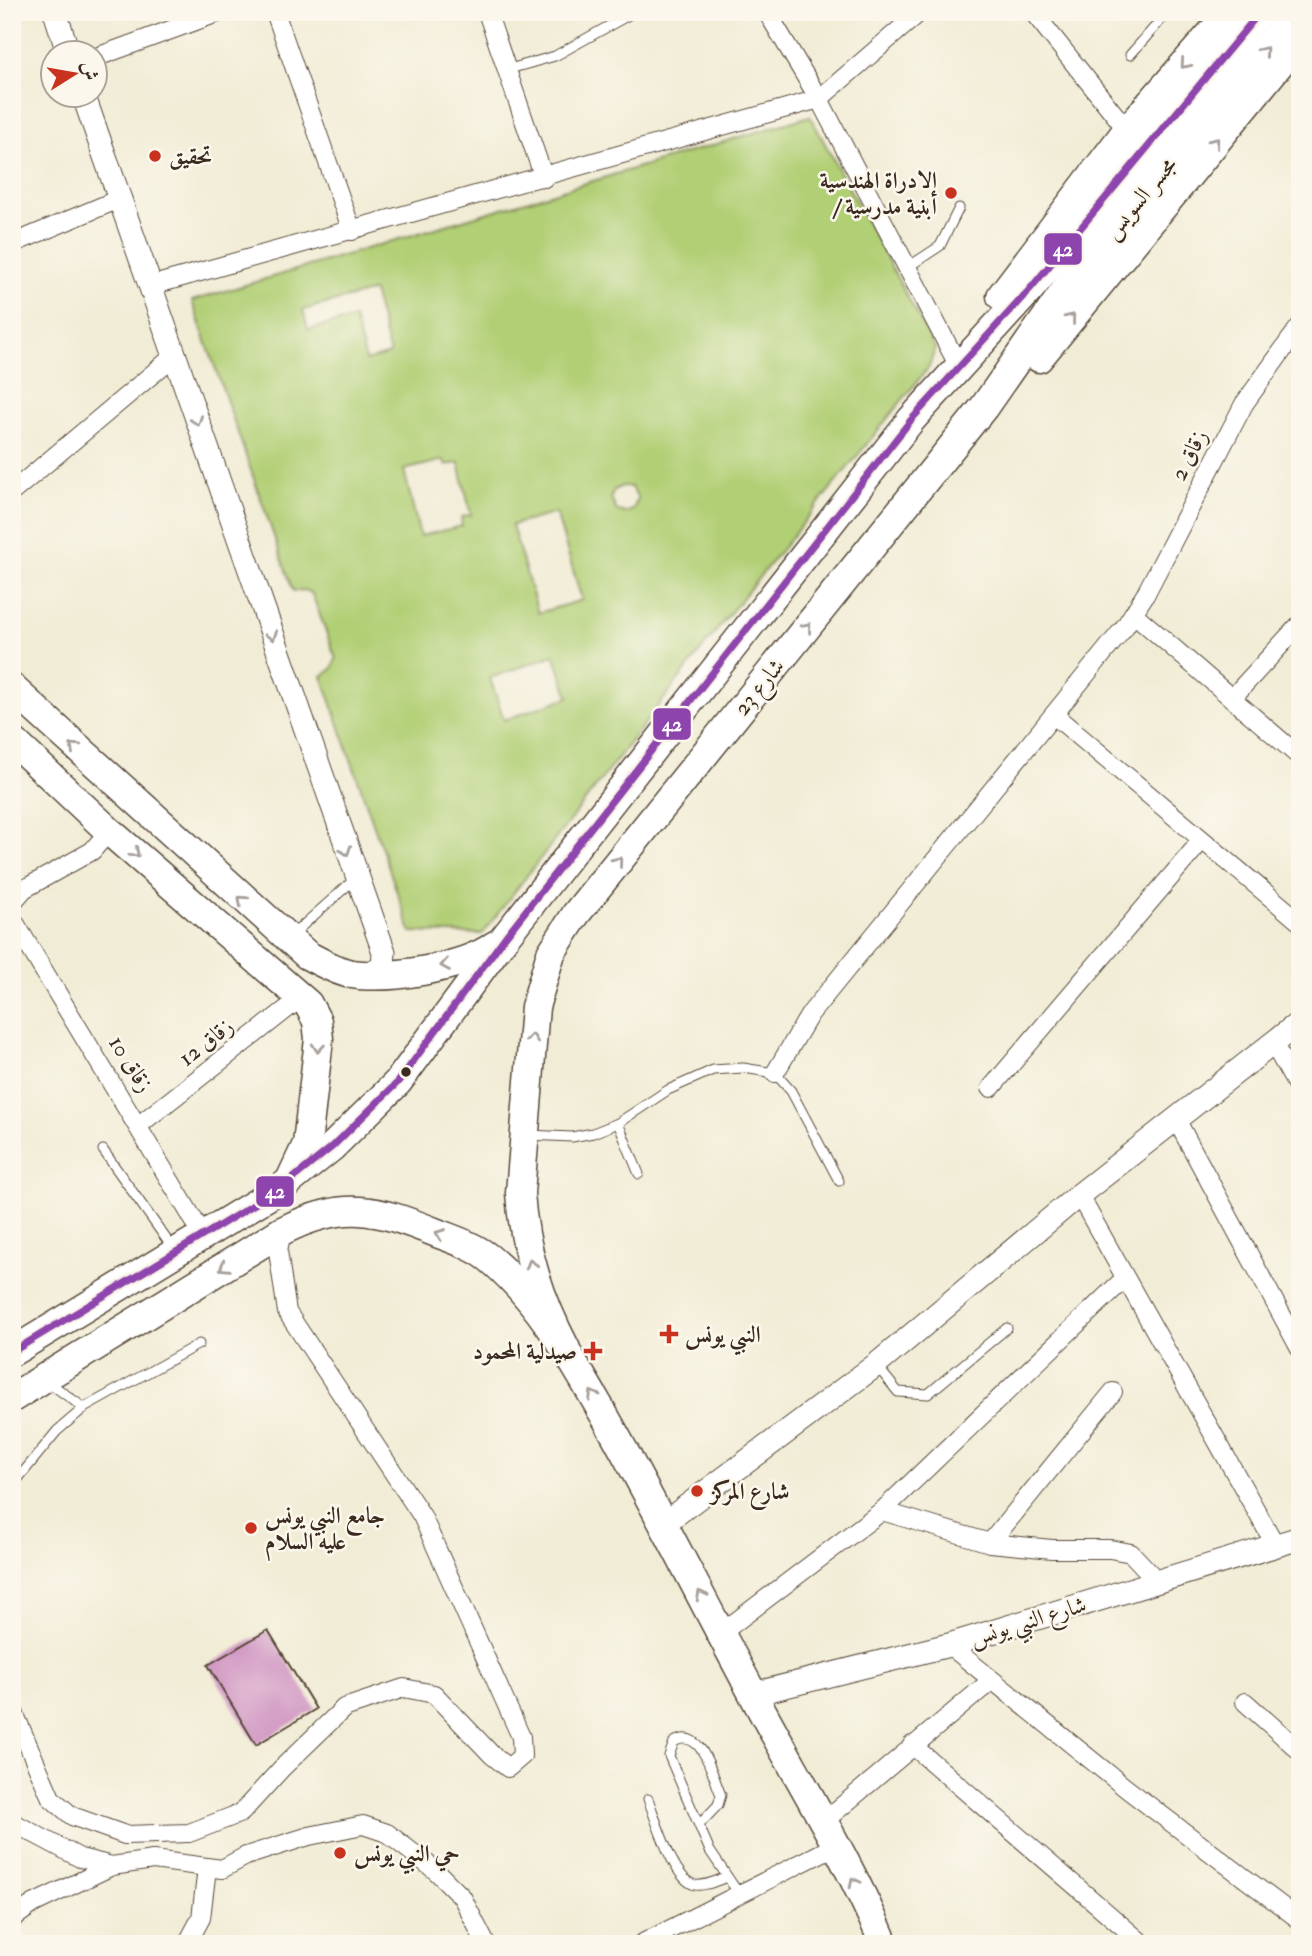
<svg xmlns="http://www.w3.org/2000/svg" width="1312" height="1956" font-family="'IM FELL Double Pica',Amiri,serif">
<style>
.green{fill:#b1cf75;stroke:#767c4a;stroke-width:2;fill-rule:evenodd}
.building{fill:#cf93c1}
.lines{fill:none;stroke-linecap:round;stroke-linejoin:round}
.service-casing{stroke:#564739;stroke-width:11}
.minor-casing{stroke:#564739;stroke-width:20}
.tertiary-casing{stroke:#564739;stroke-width:25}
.primary-casing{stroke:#564739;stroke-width:31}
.service{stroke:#fff;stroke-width:9}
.minor{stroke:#fff;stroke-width:18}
.tertiary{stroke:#fff;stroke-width:23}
.primary{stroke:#fff;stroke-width:28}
.bus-1-casing{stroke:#fbf7ec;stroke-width:12}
.bus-1{stroke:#8e44ad;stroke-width:7}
.oneway{stroke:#a79f9a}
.poi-dot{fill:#c8321e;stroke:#fbf7ec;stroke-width:2.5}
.bus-dot{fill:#3b2a1e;stroke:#fbf7ec;stroke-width:2.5}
.labels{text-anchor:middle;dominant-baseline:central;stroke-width:5;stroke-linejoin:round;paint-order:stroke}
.poi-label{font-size:23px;font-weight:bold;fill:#3b2a1e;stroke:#fbf7ec;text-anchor:start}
.street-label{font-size:23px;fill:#3b2a1e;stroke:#fbf7ec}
.line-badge{stroke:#fbf7ec;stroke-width:2.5}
.badge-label{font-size:19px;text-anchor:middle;font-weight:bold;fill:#fff}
</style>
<rect width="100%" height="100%" fill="#fbf7ec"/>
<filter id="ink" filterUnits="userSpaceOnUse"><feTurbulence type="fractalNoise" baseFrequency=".0143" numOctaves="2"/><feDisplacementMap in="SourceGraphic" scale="14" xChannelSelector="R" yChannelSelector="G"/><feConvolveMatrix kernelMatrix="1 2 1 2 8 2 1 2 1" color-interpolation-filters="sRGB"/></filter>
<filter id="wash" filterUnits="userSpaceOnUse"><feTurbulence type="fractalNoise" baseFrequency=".00686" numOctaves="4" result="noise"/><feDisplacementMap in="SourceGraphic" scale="28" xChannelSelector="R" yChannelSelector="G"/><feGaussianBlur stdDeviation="1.57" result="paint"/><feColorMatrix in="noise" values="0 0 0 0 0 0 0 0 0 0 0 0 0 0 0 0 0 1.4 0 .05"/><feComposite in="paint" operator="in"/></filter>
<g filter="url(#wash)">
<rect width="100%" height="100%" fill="#f1ecd5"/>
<path class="green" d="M810,116L935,348L929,367L727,617L482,934L411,932L322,676L332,669L336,659L312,594L305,590L293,591L192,301ZM373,291L390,354L366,361L354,318L308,330L303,310ZM444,460L446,465L459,463L471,515L461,517L462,526L420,536L404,470ZM622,486L631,487L638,498L633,510L625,513L616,510L611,498L614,490ZM556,513L582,600L538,613L512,525ZM554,655L569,697L504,720L490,678Z"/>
<g id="blocks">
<path class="building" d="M268,1630L316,1709L256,1745L208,1665Z"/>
</g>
</g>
<g filter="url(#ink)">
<use href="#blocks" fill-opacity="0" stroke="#564739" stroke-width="2"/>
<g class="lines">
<g class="service-casing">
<g id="service">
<path d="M1130,55L1168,12"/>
<path d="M506,70L555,56L634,12"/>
<path d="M908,267L940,246L959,208"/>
<path d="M292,935L356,878"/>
<path d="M618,1123L639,1174"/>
<path d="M528,1135L572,1137L593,1133L618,1123L668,1090L713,1070L743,1068L775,1073L791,1091L839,1181"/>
<path d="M103,1150L174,1250"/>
<path d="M877,1366L898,1392L928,1394L1007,1328"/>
<path d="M47,1381L84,1408L199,1344"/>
<path d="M12,1486L57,1431L84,1408"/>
<path d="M648,1799C656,1819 673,1880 695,1885C704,1887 718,1880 727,1877"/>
<path d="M699,1825L718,1805L721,1795C712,1775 702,1726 674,1742L669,1756L710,1851L739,1894"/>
</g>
</g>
<g class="minor-casing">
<g id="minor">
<path d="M275,12L352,231"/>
<path d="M487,12L544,178"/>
<path d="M767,12L819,99L954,357"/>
<path d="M1033,12L1127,130"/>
<path d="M94,58L220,12"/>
<path d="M12,244L119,199"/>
<path d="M150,286L819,99L920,12"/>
<path d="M12,492L174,356"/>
<path d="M1134,614L1300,757"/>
<path d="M1232,698L1300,624"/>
<path d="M1054,715L1300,922"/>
<path d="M12,903L24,889L92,851L109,831"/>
<path d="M12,918L204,1237"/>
<path d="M1273,1043L1300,1091"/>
<path d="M775,1073L810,1014L1124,628L1145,595L1244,404L1300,326"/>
<path d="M991,1088L1202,840"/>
<path d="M1177,1121L1300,1349"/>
<path d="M139,1125L302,997"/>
<path d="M1079,1195L1276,1546"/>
<path d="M882,1511L990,1543L1052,1549H1110L1131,1553L1158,1582"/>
<path d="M990,1543L1113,1392"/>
<path d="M721,1633L882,1511L1124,1279"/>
<path d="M949,1645L1127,1789L1300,1920"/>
<path d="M1245,1702L1300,1751"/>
<path d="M12,1708L51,1798L72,1816L125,1835L189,1833L241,1813L282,1768L344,1708L404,1688L434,1694L492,1755L508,1768L522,1756L521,1737L422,1516L287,1312L278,1251L282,1231"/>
<path d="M912,1745L1143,1944"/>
<path d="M12,1822L80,1858L112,1866L153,1860L222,1869L246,1856L309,1836L363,1825L387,1833L435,1870L462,1897L486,1944"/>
<path d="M823,1822L992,1680"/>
<path d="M12,1919L33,1904L112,1866"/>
<path d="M187,1944L201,1918L207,1868"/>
<path d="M641,1944L835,1846"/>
</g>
</g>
<g class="tertiary-casing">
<g id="tertiary">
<path d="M55,12L68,52"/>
<path d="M83,94L384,952L383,967L366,974"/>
<path d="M663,1524L876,1365L1079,1195L1300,1022"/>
<path d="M753,1694L949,1645L1300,1538"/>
</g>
</g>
<g class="primary-casing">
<g id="primary">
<path d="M1001,296L1127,130L1230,12"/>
<path d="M1039,358L1300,39"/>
<path d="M12,688L307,955C320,962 333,969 347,973C384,981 465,968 495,945"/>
<path d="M12,740L109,831L308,1004L317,1021L319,1039L307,1144L292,1176"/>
<path d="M566,1349C540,1299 524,1251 520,1193L535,1007L551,953L576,914L984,407L1078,272L1296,12"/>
<path d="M12,1352L281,1188L332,1147L398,1082L505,937L911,420L1030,289L1260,12"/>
<path d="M12,1398L282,1231C344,1200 375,1208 437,1233C455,1240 474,1246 489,1258C541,1301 574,1363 607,1420C658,1511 704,1604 754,1696C797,1777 848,1858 884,1944"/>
</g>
</g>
<use href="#service" class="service"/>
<use href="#minor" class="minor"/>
<use href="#tertiary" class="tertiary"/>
<use href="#primary" class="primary"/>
<g class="bus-1-casing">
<path id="bus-1" d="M12,1352L281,1188L332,1147L398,1082L505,937L911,420L1030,289L1260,12"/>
</g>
<use href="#bus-1" class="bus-1"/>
</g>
<defs><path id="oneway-chevron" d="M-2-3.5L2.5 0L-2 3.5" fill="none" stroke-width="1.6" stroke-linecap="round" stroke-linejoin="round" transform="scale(1.75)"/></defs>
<g class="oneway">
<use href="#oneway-chevron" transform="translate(1264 51) rotate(-50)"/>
<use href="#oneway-chevron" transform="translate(1185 64) rotate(131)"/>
<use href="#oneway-chevron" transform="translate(1215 142) rotate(-51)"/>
<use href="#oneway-chevron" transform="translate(1071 318) rotate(-51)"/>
<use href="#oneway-chevron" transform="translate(197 421) rotate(71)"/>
<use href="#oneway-chevron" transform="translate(807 627) rotate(-51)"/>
<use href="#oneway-chevron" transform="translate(272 636) rotate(71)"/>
<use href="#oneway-chevron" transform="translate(74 747) rotate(-138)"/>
<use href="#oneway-chevron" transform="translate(346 851) rotate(71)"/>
<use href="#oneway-chevron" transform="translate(135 853) rotate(41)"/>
<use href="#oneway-chevron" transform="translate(618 861) rotate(-51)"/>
<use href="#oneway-chevron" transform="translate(242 900) rotate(-138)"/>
<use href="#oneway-chevron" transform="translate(445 965) rotate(170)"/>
<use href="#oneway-chevron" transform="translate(532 1038) rotate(-84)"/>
<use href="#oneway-chevron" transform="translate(318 1048) rotate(95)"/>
<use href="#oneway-chevron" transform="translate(440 1234) rotate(-159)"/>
<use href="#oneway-chevron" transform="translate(531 1264) rotate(-106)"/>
<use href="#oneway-chevron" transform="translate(224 1267) rotate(148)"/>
<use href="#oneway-chevron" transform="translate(593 1395) rotate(-120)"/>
<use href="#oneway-chevron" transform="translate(701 1595) rotate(-118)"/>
<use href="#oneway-chevron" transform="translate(854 1882) rotate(-117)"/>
</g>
</g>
<g class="poi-dot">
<circle cx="155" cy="156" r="7"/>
<circle cx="951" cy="193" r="7"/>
<path d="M665.5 1323.5h7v7h7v7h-7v7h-7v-7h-7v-7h7z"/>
<path d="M589.5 1340.5h7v7h7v7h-7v7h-7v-7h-7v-7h7z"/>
<circle cx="697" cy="1491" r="7"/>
<circle cx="251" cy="1528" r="7"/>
<circle cx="340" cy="1853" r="7"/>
</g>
<circle class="bus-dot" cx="406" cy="1072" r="6"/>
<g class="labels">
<g class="poi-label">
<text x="169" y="156">تحقيق</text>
<text x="937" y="180" text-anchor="end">الادراة الهندسية<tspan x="937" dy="26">/ أبنية مدرسية</tspan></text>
<text x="685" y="1334">النبي يونس</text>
<text x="577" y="1351" text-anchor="end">صيدلية المحمود</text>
<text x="711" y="1491">شارع المركز</text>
<text x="265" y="1515">جامع النبي يونس<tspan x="265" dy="26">عليه السلام</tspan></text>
<text x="354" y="1853">حي النبي يونس</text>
</g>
<g class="street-label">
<text transform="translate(1140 198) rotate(-50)">مجسر السويس</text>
<text transform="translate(1189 455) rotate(-63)">زقاق 2</text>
<text transform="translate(759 687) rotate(-51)">شارع 23</text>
<text transform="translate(206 1042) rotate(-38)">زقاق 12</text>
<text transform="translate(131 1064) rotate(58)">زقاق 10</text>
<text transform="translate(1028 1621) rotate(-17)">شارع النبي يونس</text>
</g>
</g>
<g class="line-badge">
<rect x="1043" y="232" width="40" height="34" rx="7" fill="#8e44ad"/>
<rect x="652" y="707" width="40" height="34" rx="7" fill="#8e44ad"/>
<rect x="255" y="1175" width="40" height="33" rx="7" fill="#8e44ad"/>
</g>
<g class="badge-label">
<text x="1063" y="256">42</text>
<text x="672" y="731">42</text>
<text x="275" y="1198">42</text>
</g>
<rect width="1312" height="1956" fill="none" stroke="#fbf7ec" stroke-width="42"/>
<g transform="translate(74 74) rotate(79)"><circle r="33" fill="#fbf7ec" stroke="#aea59a" stroke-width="2"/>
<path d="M0-5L12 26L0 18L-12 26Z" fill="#c8321e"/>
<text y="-10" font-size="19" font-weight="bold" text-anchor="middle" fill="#3b2a1e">ش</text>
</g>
</svg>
